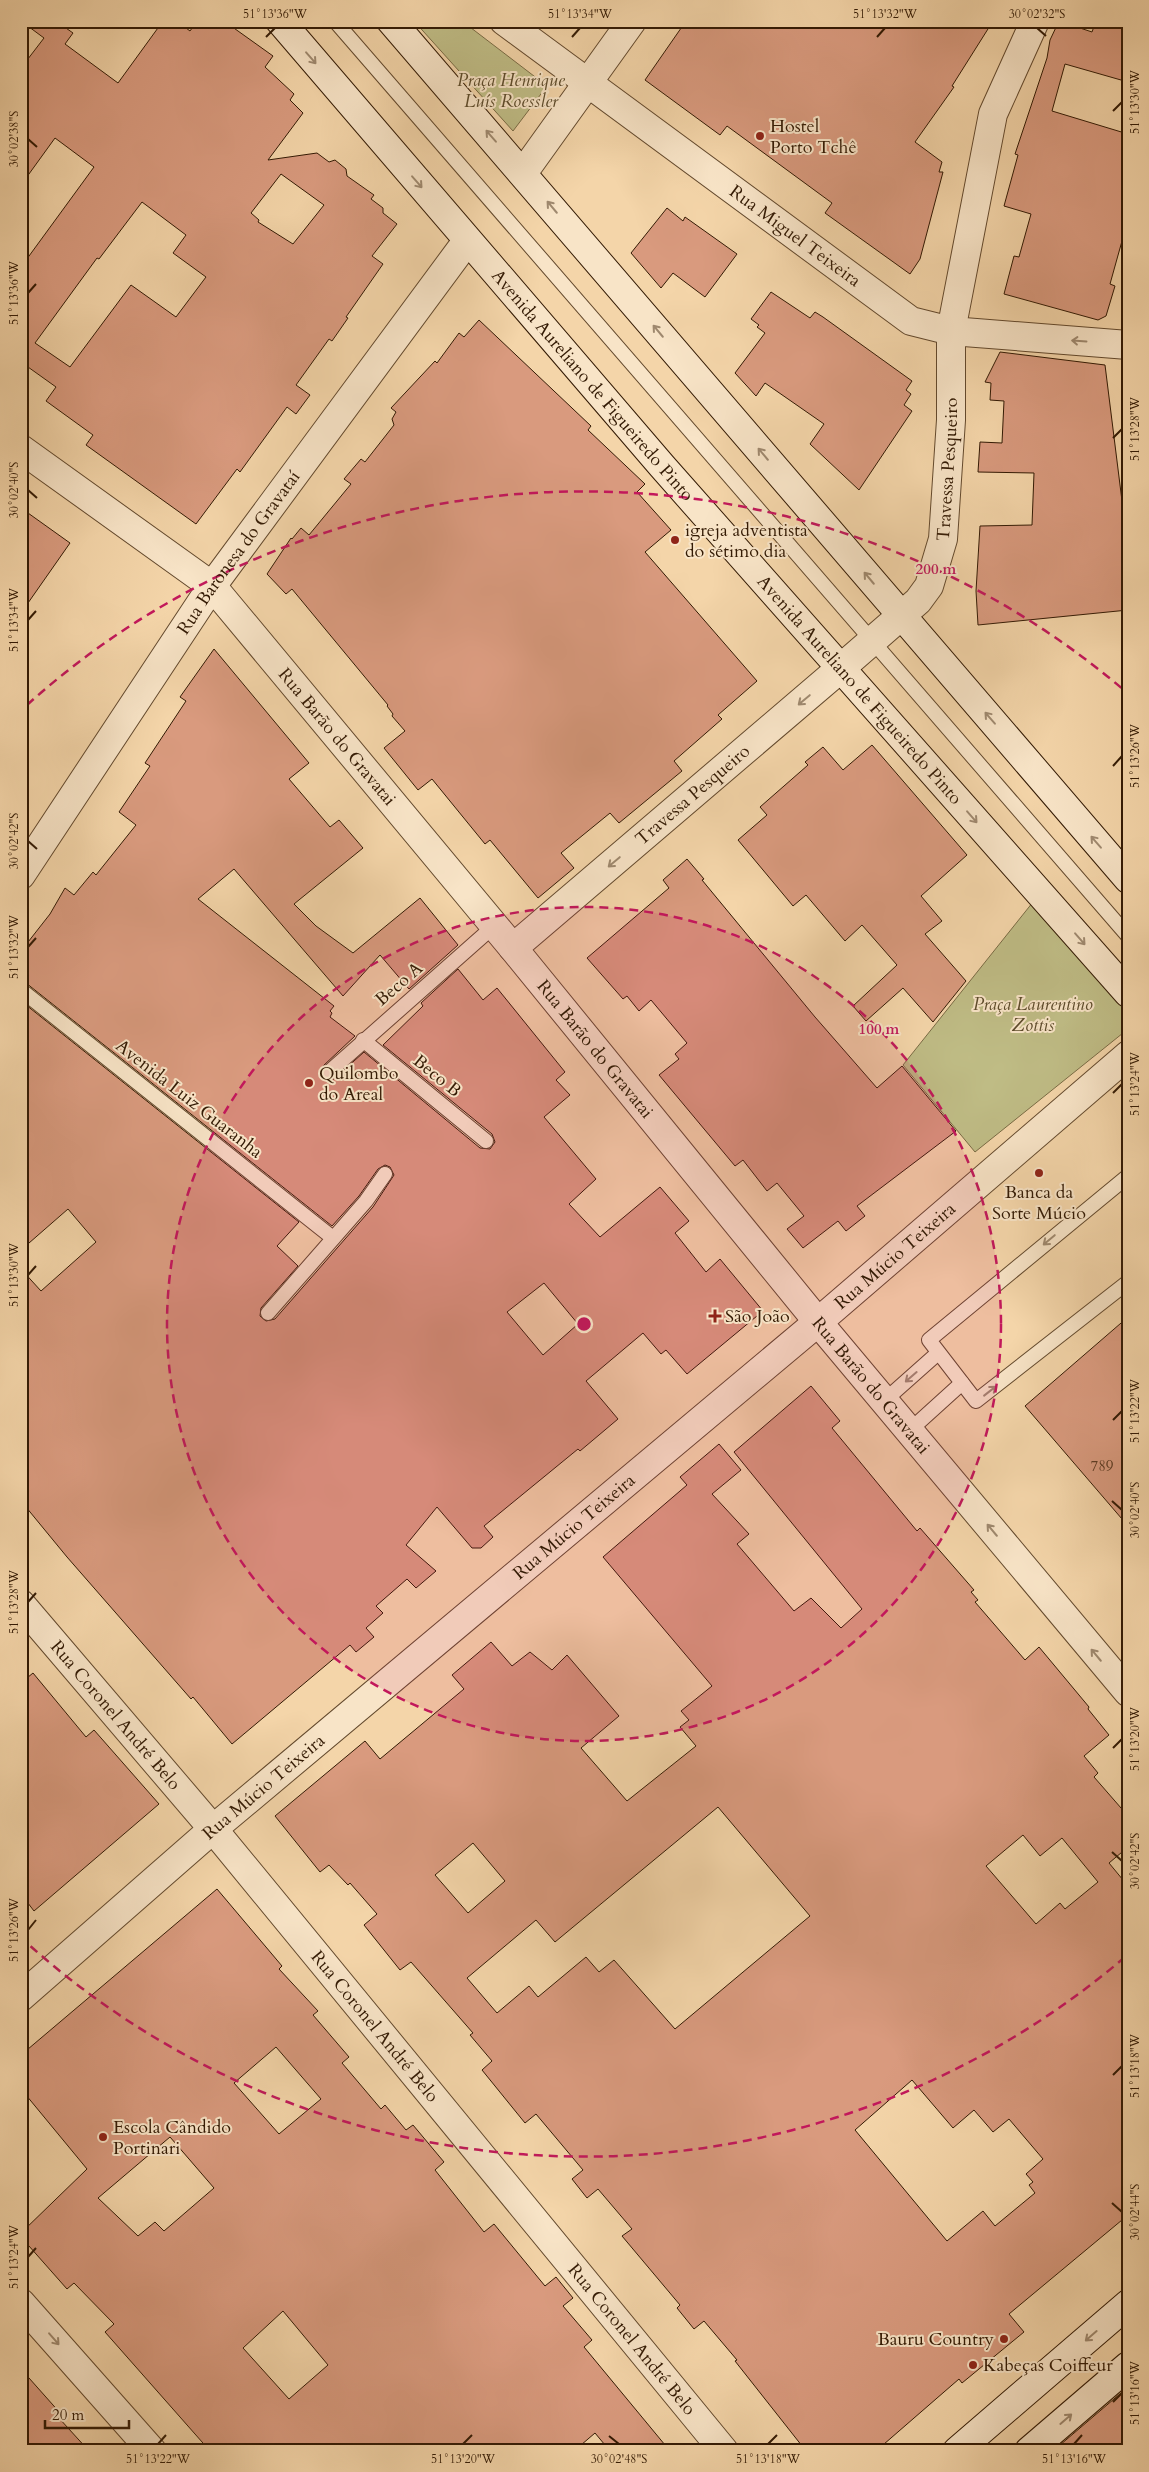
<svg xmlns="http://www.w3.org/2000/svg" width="1149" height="2472" font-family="Cardo,serif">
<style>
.green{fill:#bfbc85;stroke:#796b44}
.building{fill:#d99a7e;stroke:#331a04;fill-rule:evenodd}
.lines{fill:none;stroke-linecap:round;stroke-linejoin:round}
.service-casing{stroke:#63492d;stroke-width:16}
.minor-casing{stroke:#63492d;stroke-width:30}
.tertiary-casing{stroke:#63492d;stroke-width:30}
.secondary-casing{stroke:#331a04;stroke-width:30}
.service{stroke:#f8e4c7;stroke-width:14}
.minor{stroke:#f8e4c7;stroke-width:28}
.tertiary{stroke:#f8e4c7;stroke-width:28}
.secondary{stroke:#f8e4c7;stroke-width:28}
.oneway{stroke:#9f896f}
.ticks{fill:none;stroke:#331a04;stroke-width:2}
.ring{fill:none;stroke:#c2185b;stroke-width:2.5;stroke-dasharray:9 6}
.poi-dot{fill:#8f2418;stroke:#f8e4c7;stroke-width:2}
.labels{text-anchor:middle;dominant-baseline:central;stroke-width:4;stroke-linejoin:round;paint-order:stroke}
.number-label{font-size:15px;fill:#5c3a22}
.park-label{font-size:18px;font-style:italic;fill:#5d4b2b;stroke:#f8e4c7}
.poi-label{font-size:18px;fill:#331a04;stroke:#f8e4c7;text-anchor:start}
.street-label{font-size:18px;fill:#331a04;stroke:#f8e4c7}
.centre{fill:#c2185b;stroke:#f8e4c7;stroke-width:2.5}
.ring-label{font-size:15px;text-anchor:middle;font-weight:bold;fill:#c2185b;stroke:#f8e4c7;stroke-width:4;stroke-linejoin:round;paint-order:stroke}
.neatline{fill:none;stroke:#331a04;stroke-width:2}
.ticks-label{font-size:12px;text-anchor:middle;fill:#331a04}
</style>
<rect width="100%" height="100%" fill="#f4d5a9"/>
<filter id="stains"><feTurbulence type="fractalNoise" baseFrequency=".004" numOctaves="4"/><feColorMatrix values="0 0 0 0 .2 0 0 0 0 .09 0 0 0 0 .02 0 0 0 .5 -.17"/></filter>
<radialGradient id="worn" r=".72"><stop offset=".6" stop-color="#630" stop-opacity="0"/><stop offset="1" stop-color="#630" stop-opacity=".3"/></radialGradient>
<g class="green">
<path d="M414,21H462L547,86L513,131Z"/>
<path d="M1033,902L1128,1012V1029L975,1152L903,1065Z"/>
</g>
<g class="building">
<path d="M21,21H56L73,33L65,44L118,83L163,21H177L190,31L197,21H224L273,56L265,67L294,94L290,100L303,113L268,160L317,153L329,162L335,160L346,169L347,176L374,195L371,199L383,208V213L397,224L372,256L383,264L346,317L348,318L332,341L329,339L296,385L310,395L296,414L287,407L240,472L237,469L196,524L86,445L93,435L46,401L56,387L21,362V267L94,167L55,138L21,185V68L44,38ZM281,174L324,205L293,244L258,222L259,220L251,213ZM142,202L186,235L173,253L206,277L176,317L131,285L70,367L35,343L97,258L99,259Z"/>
<path d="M686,21H993L952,86L954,87L915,142L942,162L939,172H943L920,259L910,274L825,213L832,203L727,126L720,135L645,80Z"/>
<path d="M1059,21L1092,32L1096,21H1128V82L1065,64L1052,111L1128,134V243L1122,241L1110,284L1115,286L1106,316L1098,320L1004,294L1014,256L1019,257L1031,214L1004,206L1018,155L1015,154L1047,58L1050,40Z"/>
<path d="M667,208L683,221L685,217L737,254L705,297L673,273L661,288L631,253Z"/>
<path d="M771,292L810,318L815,312L823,317L912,381L906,390L911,394L904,405L912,411L859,490L810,444L824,424L765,383L756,396L735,373L765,333L757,327L759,325L751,319Z"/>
<path d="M479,320L591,426L588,430L645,484L637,492L671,530L645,552L757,681L718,715L722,719L674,761L682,771L619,823L610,813L561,853L574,868L538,898L490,840L485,844L432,779L418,790L384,748L405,731L392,716L393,714L387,706L388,705L292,589L286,594L267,574L291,538L292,539L301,528L309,535L351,484L344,479L361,459L365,462L394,425L392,419L396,412L391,408L435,361L437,363L459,333L464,337Z"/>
<path d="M1000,352L1105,365L1128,549V610L978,625L976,591L980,526L1032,525L1034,473L978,472L980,442L1002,443L1004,401L990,400L991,383L985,382Z"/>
<path d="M21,508L70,543L21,613Z"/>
<path d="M214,649L309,763L289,779L330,827L339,820L363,848L294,904L316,926L353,953L420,898L458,945L409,989L380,955L343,996L234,869L198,899L334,1006L330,1011L332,1013L330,1017L355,1036L323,1066L320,1073L322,1077L327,1080L334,1079L364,1052L480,1148L490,1149L495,1142L492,1134L383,1045L423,1006L421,1003L458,969L483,1000L497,988L565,1072L556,1080L570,1095L544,1117L596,1179L569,1204L600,1237L660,1187L689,1221L675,1233L706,1272L720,1259L763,1311L687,1374L666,1350L661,1354L643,1333L586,1381L618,1419L580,1451L578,1449L484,1526L493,1537L481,1548H472L437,1507L406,1545L436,1571L416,1588L407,1579L376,1606L383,1613L366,1628L374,1637L356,1652L350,1645L232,1744L193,1697L191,1699L67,1557L21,1501V1269L41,1291L96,1242L68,1209L21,1250V1001L299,1222L277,1246L298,1266L261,1308L260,1316L266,1321L275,1319L373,1207L394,1175L390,1167L385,1165L378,1169L359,1196L332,1226L26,983L21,981V951L50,914L65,888L74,895L93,872L96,875L136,825L119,812L150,766L145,763L186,701L180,697ZM544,1283L578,1324L543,1355L507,1312Z"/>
<path d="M872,745L967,855L921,896L942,921L925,934L966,981L933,1022L903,988L866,1021L853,1006L897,965L862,925L845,941L806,895L793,906L738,840L767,815L760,807L808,765L805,762L823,747L843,770Z"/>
<path d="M687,859L704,879L702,880L815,1017L877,1088L902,1066L956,1131L857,1206L865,1216L846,1231L838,1221L803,1248L787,1229L804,1216L777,1183L767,1191L743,1160L735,1166L659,1075L679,1059L675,1054L687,1043L651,1000L639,1011L627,996L623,999L587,958L669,888L663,880Z"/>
<path d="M1128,1317V1526L1025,1406Z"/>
<path d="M811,1386L840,1421L832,1428L917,1531L920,1528L974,1590L971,1592L978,1600L975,1602L1025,1660L1039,1647L1089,1707L1088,1709L1109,1735L1084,1756L1098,1773L1094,1777L1128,1816V1847L1109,1863L1128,1886V2215L1009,2314L1024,2332L962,2383L959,2379L876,2451H806L735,2361L737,2360L704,2321L694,2329L677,2308L680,2305L622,2236L632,2229L598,2189L587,2198L572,2179L583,2170L536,2114L525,2123L482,2070L492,2061L470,2035L473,2033L411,1962L400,1970L364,1925L377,1914L350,1883L348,1885L329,1865L320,1872L275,1816L365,1741L380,1759L464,1689L452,1675L491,1642L512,1666L530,1652L552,1670L567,1655L619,1716L581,1748L627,1801L696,1746L680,1727L689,1720L681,1711L712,1686L603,1557L687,1485L680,1477L719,1444L741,1470L712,1494L749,1534L737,1544L794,1611L811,1598L841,1628L862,1609L734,1452ZM718,1807L810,1916L675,2029L614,1960L599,1972L586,1957L538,1997L529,1986L497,2013L467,1978L536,1920L555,1942ZM1023,1835L1040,1856L1062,1838L1098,1882L1065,1909L1060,1903L1036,1924L986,1866ZM473,1843L505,1881L468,1913L435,1875ZM912,2080L953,2128L974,2110L993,2132L1009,2119L1043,2159L1026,2174L1033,2182L1029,2185L1035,2193L995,2226L983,2211L947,2241L855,2130Z"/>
<path d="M33,1673L86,1737L94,1730L159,1804L34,1911L21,1894V1683Z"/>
<path d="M217,1889L282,1966L279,1969L318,2011L313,2015L349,2057L342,2063L381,2109L385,2105L406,2130L413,2125L444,2162L435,2170L484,2232L494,2224L545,2286L556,2277L573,2298L563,2306L592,2340L584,2347L670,2451H610L595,2433L574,2451H210L105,2332L114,2324L74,2283L67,2289L21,2237V2233L87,2169L21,2089V2055ZM276,2047L321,2099L279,2134L234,2083ZM170,2137L214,2188L164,2231L155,2222L138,2236L98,2198ZM283,2311L328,2365L289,2399L243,2348Z"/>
<path d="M21,2369L61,2414L58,2417L89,2451H21Z"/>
<path d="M1128,2387V2451H1053Z"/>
</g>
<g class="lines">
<g class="service-casing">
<g id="service">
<path d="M335,21L1128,936"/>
<path d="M21,990L333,1238"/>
<path d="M363,1040L486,1141"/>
<path d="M329,1072L494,926"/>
<path d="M1128,1176L929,1340L976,1401L1128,1282"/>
<path d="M268,1313L366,1201L385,1174"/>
<path d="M884,1401L938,1353"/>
<path d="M909,1431L962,1383"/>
</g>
</g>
<g class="minor-casing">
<g id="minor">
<path id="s1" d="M504,21L911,321L951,331L993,114L1035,21"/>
<path d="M523,173L632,21"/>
<path id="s2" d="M21,875L212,586L467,241"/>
<path id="s3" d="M21,1604L213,1829L724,2451"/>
<path d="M21,2303L152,2451"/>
</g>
</g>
<g class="tertiary-casing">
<g id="tertiary">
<path id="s4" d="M21,449L212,586L513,948L818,1322L1128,1692"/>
<path id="s5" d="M513,948L841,668L918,601L929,586L943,539L951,420V331L1128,345"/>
<path id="s6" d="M21,1997L213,1829L818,1322L1128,1055"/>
</g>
</g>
<g class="secondary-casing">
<g id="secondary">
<path id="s7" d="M280,21L662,466L1128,993"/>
<path d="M391,21L1128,879"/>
<path d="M957,2451L1128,2304"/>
<path d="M1029,2451L1128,2366"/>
</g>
</g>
<use href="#service" class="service"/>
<use href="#minor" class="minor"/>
<use href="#tertiary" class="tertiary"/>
<use href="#secondary" class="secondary"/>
</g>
<defs><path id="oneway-shaft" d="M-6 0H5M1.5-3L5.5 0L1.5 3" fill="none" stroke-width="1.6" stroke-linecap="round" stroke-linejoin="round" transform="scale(1.25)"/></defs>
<g class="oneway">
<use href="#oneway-shaft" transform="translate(311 58) rotate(49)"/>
<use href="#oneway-shaft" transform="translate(491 136) rotate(-131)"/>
<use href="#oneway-shaft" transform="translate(417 182) rotate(49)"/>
<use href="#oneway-shaft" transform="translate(552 207) rotate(-130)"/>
<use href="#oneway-shaft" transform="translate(658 331) rotate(-130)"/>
<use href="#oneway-shaft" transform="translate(1079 341) rotate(-176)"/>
<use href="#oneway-shaft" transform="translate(763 454) rotate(-130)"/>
<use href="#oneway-shaft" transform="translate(869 578) rotate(-130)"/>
<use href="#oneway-shaft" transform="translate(804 700) rotate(140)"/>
<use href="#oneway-shaft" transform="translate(990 718) rotate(-131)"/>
<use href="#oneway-shaft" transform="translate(972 817) rotate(49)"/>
<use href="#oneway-shaft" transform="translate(1096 842) rotate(-131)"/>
<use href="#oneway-shaft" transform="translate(614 862) rotate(140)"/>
<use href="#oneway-shaft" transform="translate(1080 939) rotate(49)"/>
<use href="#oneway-shaft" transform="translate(1049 1240) rotate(140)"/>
<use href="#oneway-shaft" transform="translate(911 1377) rotate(139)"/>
<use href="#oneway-shaft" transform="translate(990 1391) rotate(-38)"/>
<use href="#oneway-shaft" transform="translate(992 1530) rotate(-130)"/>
<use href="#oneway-shaft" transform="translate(1096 1655) rotate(-130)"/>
<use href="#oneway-shaft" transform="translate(1091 2336) rotate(139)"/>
<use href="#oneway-shaft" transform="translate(54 2339) rotate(49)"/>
<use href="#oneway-shaft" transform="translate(1066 2419) rotate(-41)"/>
</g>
<path class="ticks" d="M1037,28L1046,36M266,37L275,28M572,37L580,28M877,37L885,28M1113,111L1122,102M28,139L37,147M28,293L36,284M1113,438L1122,429M28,490L37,498M28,620L36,611M1113,766L1122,756M28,841L37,849M28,947L36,938M1113,1093L1122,1084M28,1275L36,1266M1113,1420L1122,1411M1112,1501L1122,1510M28,1602L36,1593M1113,1748L1122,1739M1112,1852L1122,1861M28,1930L36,1920M1113,2075L1122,2066M1112,2203L1122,2212M28,2257L36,2248M1113,2402L1122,2393M609,2436L619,2444M158,2444L166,2435M463,2444L472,2435M768,2444L777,2435M1074,2444L1082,2435"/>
<circle cx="584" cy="1324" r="417" fill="#c2185b" fill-opacity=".12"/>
<g class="ring">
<circle cx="584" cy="1324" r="417"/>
<path d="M1125 1957A833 833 0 0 1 27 1943M27 705A833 833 0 0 1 1125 691"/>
</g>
<g class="poi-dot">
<circle cx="760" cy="136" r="5"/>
<circle cx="675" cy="540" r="5"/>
<circle cx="309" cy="1083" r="5"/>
<circle cx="1039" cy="1173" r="5"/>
<path d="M712.5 1308.5h5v5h5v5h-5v5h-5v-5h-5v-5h5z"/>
<circle cx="103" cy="2137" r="5"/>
<circle cx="1004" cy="2339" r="5"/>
<circle cx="973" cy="2365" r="5"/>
</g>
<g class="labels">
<g class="number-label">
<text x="1102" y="1466">789</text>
</g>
<g class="park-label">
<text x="511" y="80">Praça Henrique<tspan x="511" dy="21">Luís Roessler</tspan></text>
<text x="1033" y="1004">Praça Laurentino<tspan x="1033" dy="21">Zottis</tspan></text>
</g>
<g class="poi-label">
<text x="770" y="126">Hostel<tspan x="770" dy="21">Porto Tchê</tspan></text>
<text x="685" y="530">igreja adventista<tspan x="685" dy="21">do sétimo dia</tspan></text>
<text x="319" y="1073">Quilombo<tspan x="319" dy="21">do Areal</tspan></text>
<text x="1039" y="1192" text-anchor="middle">Banca da<tspan x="1039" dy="21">Sorte Múcio</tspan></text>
<text x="725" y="1316">São João</text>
<text x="113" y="2127">Escola Cândido<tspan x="113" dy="21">Portinari</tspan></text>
<text x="994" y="2339" text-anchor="end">Bauru Country</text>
<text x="983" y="2365">Kabeças Coiffeur</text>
</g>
<g class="street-label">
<text stroke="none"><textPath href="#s1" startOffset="362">Rua Miguel Teixeira</textPath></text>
<text stroke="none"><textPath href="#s7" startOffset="480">Avenida Aureliano de Figueiredo Pinto</textPath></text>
<text stroke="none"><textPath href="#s5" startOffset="671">Travessa Pesqueiro</textPath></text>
<text stroke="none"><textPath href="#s2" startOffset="389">Rua Baronesa do Gravataí</textPath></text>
<text stroke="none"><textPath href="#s7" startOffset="885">Avenida Aureliano de Figueiredo Pinto</textPath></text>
<text stroke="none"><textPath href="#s4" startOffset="431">Rua Barão do Gravatai</textPath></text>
<text stroke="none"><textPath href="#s5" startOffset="236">Travessa Pesqueiro</textPath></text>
<text transform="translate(399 984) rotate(-41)">Beco A</text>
<text stroke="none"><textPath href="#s4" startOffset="836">Rua Barão do Gravatai</textPath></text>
<text transform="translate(437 1076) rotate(39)">Beco B</text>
<text transform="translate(189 1099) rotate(38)">Avenida Luiz Guaranha</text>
<text stroke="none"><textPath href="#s6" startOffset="1146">Rua Múcio Teixeira</textPath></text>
<text stroke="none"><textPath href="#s4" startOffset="1271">Rua Barão do Gravatai</textPath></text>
<text stroke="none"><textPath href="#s6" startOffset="726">Rua Múcio Teixeira</textPath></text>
<text stroke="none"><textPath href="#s3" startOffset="146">Rua Coronel André Belo</textPath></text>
<text stroke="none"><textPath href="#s6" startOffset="321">Rua Múcio Teixeira</textPath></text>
<text stroke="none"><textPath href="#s3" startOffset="551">Rua Coronel André Belo</textPath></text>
<text stroke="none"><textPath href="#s3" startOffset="956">Rua Coronel André Belo</textPath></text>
</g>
</g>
<circle cx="584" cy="1324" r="8" class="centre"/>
<g class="ring-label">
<text x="936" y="574">200 m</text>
<text x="879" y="1034">100 m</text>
</g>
<rect width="1149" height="2472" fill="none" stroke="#f4d5a9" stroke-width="55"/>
<path d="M45 2420v8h84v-8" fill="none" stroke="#331a04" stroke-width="2.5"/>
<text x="52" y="2420" font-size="15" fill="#331a04" stroke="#f8e4c7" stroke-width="4" paint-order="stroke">20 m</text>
<rect x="28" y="28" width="1094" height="2416" class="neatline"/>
<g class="ticks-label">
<text x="275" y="18">51°13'36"W</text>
<text x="580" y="18">51°13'34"W</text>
<text x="885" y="18">51°13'32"W</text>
<text x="1037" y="18">30°02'32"S</text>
<text transform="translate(1135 102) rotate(-90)" y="4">51°13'30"W</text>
<text transform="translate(14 139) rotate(-90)" y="4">30°02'38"S</text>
<text transform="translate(14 293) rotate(-90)" y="4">51°13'36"W</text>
<text transform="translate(1135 429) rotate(-90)" y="4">51°13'28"W</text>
<text transform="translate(14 490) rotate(-90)" y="4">30°02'40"S</text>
<text transform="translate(14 620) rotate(-90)" y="4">51°13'34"W</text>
<text transform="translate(1135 756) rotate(-90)" y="4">51°13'26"W</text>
<text transform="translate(14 841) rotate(-90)" y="4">30°02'42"S</text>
<text transform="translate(14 947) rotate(-90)" y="4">51°13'32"W</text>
<text transform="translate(1135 1084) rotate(-90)" y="4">51°13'24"W</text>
<text transform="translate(14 1275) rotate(-90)" y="4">51°13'30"W</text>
<text transform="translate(1135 1411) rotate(-90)" y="4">51°13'22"W</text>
<text transform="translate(1135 1510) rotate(-90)" y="4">30°02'40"S</text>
<text transform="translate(14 1602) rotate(-90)" y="4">51°13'28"W</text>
<text transform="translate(1135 1739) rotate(-90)" y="4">51°13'20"W</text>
<text transform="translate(1135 1861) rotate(-90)" y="4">30°02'42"S</text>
<text transform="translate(14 1930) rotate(-90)" y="4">51°13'26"W</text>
<text transform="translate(1135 2066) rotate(-90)" y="4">51°13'18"W</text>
<text transform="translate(1135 2212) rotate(-90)" y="4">30°02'44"S</text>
<text transform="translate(14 2257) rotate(-90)" y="4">51°13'24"W</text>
<text transform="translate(1135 2393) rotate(-90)" y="4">51°13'16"W</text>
<text x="158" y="2463">51°13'22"W</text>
<text x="463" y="2463">51°13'20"W</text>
<text x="619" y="2463">30°02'48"S</text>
<text x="768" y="2463">51°13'18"W</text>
<text x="1074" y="2463">51°13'16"W</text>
</g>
<rect width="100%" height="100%" filter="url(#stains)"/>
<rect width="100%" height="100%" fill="url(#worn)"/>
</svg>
